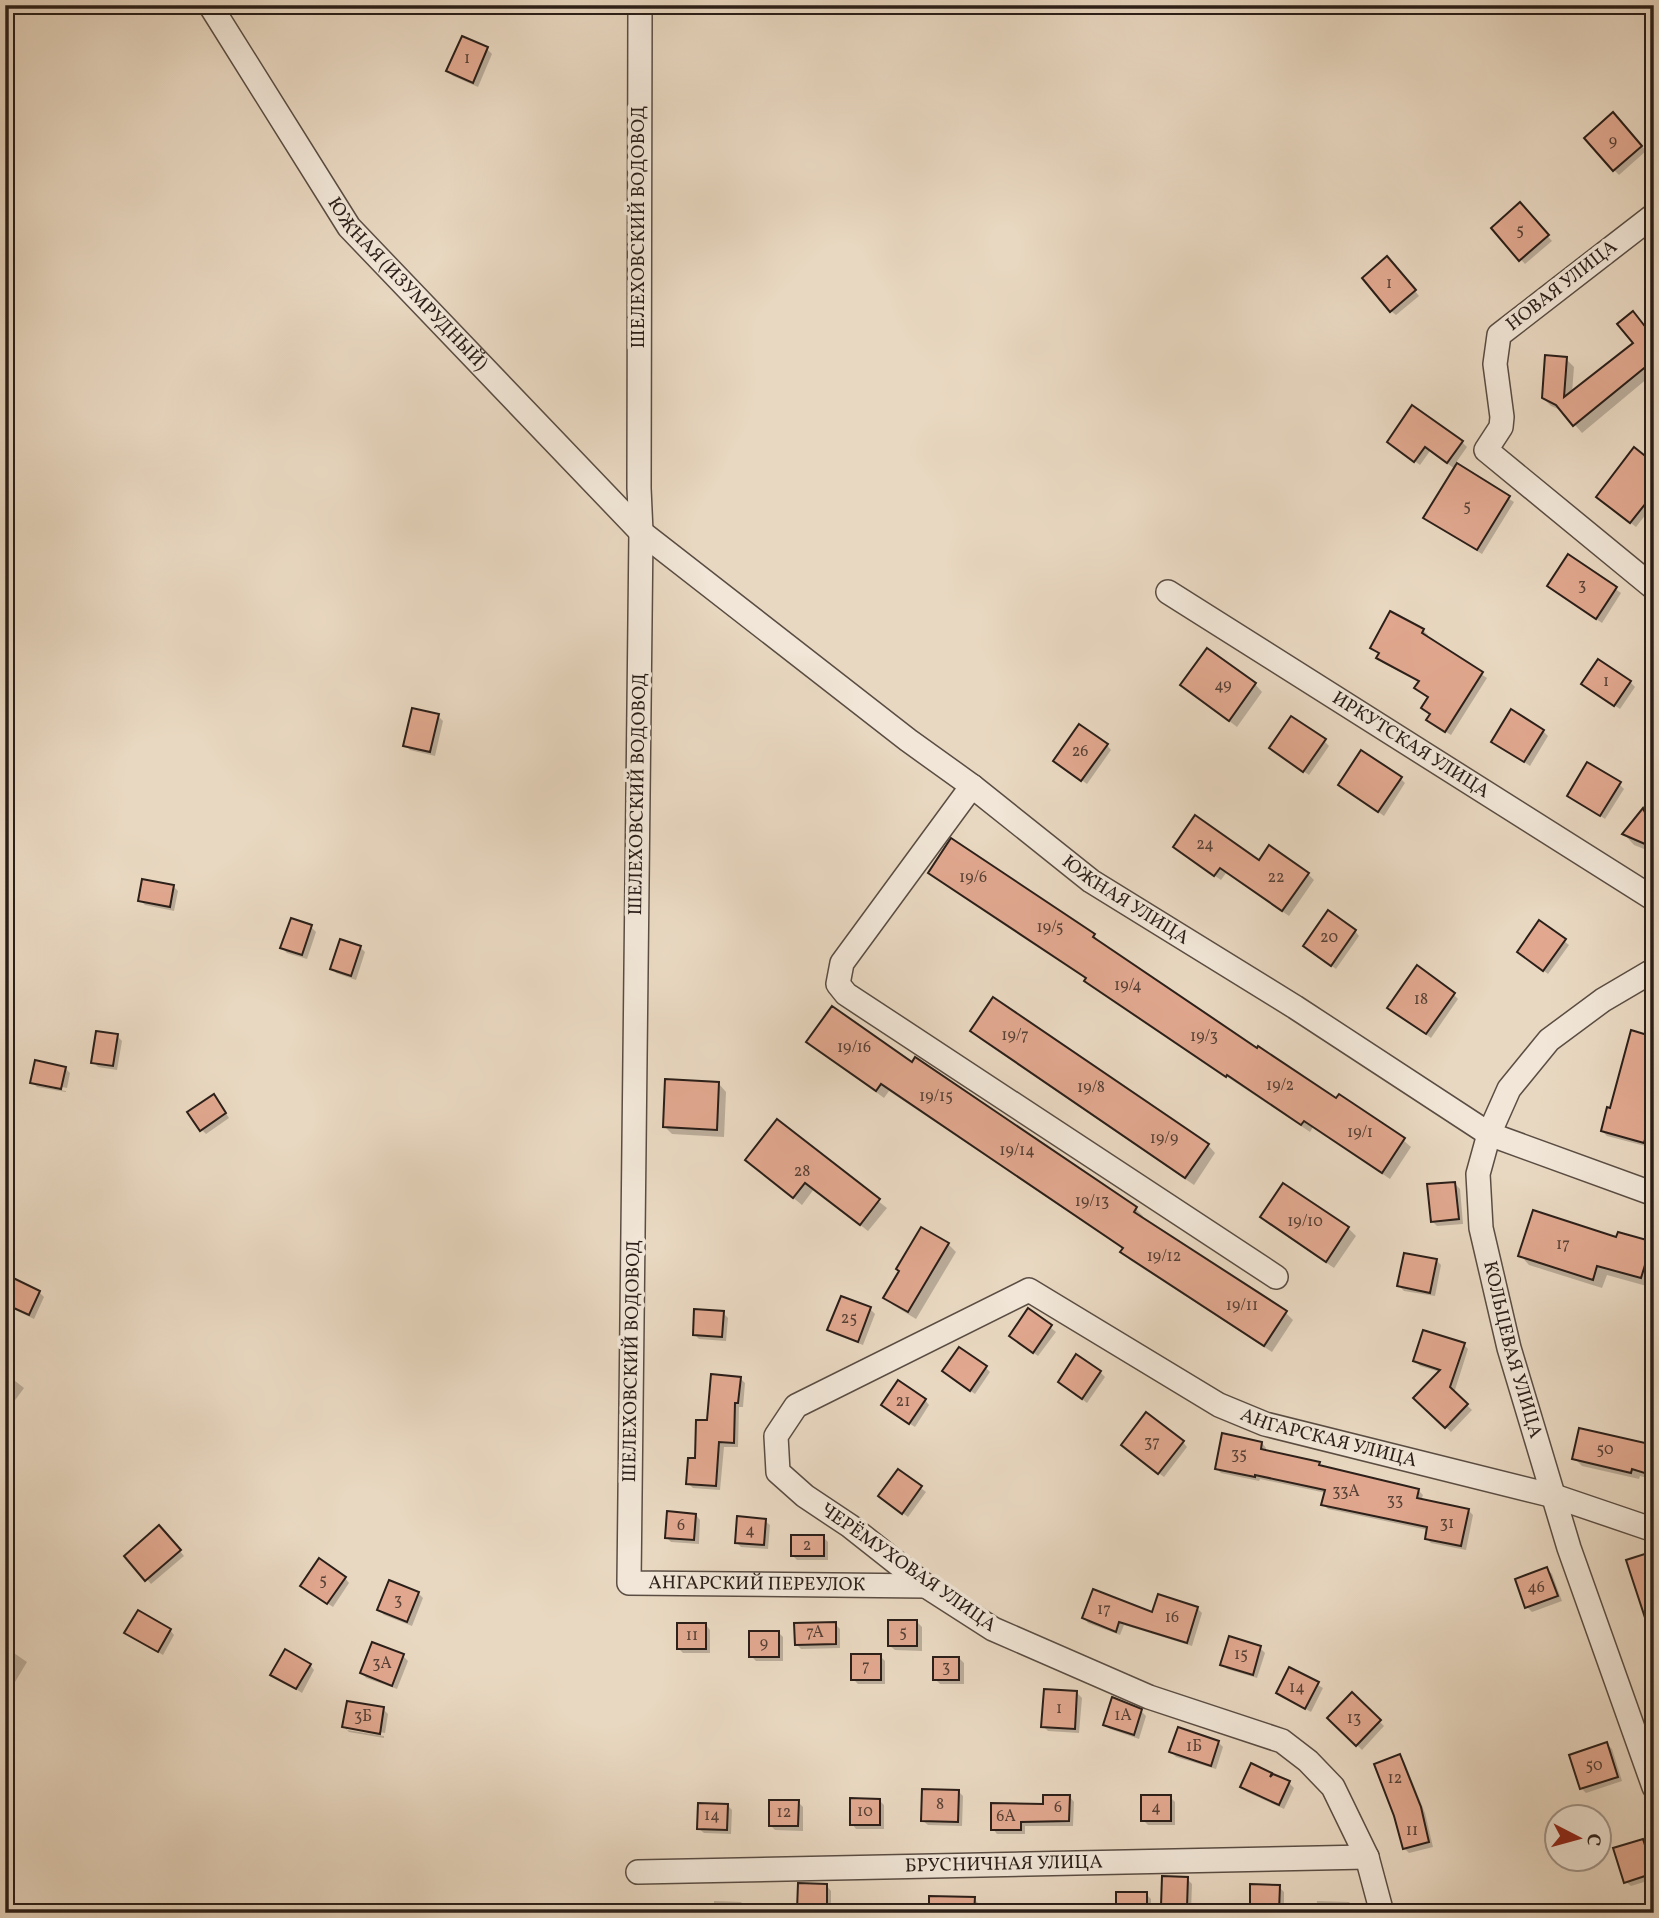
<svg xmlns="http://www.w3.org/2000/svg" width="1659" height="1918" font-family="Vollkorn,serif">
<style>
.shadow{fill:#0003}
.building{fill:#e1a88f;stroke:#2b1f19;stroke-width:2}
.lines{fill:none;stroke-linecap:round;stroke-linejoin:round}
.minor-casing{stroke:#5a4d43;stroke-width:26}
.minor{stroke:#f1e6d7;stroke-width:23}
.labels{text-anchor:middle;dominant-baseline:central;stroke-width:7;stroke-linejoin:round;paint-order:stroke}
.number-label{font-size:16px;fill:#584136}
.street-label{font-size:19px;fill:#2b1f19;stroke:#f1e6d7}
</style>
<rect width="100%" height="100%" fill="#e9d8c1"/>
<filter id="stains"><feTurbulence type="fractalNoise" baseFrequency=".00286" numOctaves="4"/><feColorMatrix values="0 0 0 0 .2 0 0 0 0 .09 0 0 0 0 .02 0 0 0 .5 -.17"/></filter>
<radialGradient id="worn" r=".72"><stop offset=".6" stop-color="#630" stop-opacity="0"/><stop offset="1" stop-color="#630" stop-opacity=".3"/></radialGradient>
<g class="shadow">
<path d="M487,49L492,54L478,87L453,76L448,71Z"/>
<path d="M1618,119L1646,151L1619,175L1614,170Z"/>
<path d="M1524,209L1552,241L1525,264L1493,228Z"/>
<path d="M1392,263L1419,296L1396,315L1391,311Z"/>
<path d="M1654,329V373L1582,433L1563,411L1551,406L1543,398L1566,359L1574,367L1572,393Z"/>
<path d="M1462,442L1467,447L1455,464L1514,502L1482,554L1430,522L1455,469L1430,451L1420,465L1394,446Z"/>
<path d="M1654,465V504L1636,527L1603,501Z"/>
<path d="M1568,556L1621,593L1602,623L1554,590Z"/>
<path d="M1391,613L1423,630L1428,635L1427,638L1487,678L1451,735L1433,724L1429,698L1417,688L1420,682L1383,663L1379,658L1381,654L1372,648Z"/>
<path d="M1630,682L1635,687L1620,709L1588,688Z"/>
<path d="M1255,684L1262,692L1237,727L1182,685Z"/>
<path d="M438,716L443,721L435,756L410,750L405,745Z"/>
<path d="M1543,731L1548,736L1530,766L1494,742Z"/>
<path d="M1324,741L1329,746L1309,775L1276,753Z"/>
<path d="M1107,745L1111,750L1087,784L1060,765Z"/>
<path d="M1401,779L1405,783L1384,816L1340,785Z"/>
<path d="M1619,784L1624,789L1605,819L1569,795Z"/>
<path d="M1643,811L1654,822V853L1634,845L1624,834Z"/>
<path d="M1181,853L1308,874L1314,880L1289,916L1226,873L1221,880Z"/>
<path d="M930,872L1094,935L1100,944L1336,1101L1403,1140L1411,1147L1390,1179L1313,1127L1310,1132L1094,988L1087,979L938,880Z"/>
<path d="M173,886L178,891L174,911L145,905L140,900Z"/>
<path d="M311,927L316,932L307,959L287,953L282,948Z"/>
<path d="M1355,931L1359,936L1336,969L1310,951Z"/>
<path d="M1564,941L1569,945L1548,974L1524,956Z"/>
<path d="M360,947L365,952L356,980L336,973L332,968Z"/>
<path d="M1453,994L1458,999L1431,1038L1394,1012Z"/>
<path d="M972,1031L1208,1145L1215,1153L1194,1185L980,1039Z"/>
<path d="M117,1036L122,1041L117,1070L98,1067L93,1062Z"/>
<path d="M1654,1038V1129L1649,1147L1607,1136L1602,1131L1611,1110Z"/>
<path d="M808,1042L912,1064L1136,1209L1143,1216L1142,1219L1286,1313L1293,1320L1272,1352L1130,1260L1122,1252L1124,1249L889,1091L884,1098Z"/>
<path d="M65,1068L70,1073L67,1088L35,1082V1085L32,1082Z"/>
<path d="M719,1084L726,1092L724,1137L672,1134L665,1127Z"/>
<path d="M35,1085L66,1091V1092L37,1087Z"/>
<path d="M218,1101L229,1118L206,1134L201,1129Z"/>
<path d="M777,1121L887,1208L868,1231L814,1189L802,1205L747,1160Z"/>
<path d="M1455,1184L1460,1189L1463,1224L1437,1226L1432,1221Z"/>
<path d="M1284,1185L1348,1228L1356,1236L1334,1268L1270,1225L1262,1217Z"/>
<path d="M1618,1239L1654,1244V1275L1650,1287L1607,1275L1602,1288L1529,1265L1520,1255Z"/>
<path d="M948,1244L956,1252L916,1319L893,1305L885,1297Z"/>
<path d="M1436,1260L1441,1265L1435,1296L1404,1291L1399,1286Z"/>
<path d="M5,1279L39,1292L44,1297L34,1319L5,1305Z"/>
<path d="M870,1309L875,1314L863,1345L834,1334L829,1330Z"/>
<path d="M1029,1310L1056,1332L1038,1356L1016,1340Z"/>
<path d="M723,1313L728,1318L726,1341L699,1339L694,1334Z"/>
<path d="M1464,1345L1468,1349L1454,1393L1472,1410L1451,1432L1416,1398L1440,1372L1420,1366L1415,1361Z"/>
<path d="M986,1368L990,1372L975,1394L949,1376Z"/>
<path d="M1100,1372L1105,1377L1087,1403L1060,1382Z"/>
<path d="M5,1373L24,1388L5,1414Z"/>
<path d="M740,1378L745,1383L743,1407H739L738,1447H724L720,1490L693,1488L688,1483L709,1422Z"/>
<path d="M925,1400L929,1405L915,1427L888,1410Z"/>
<path d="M1183,1442L1187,1447L1164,1477L1128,1450Z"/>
<path d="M1262,1443L1266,1448V1452L1319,1464L1323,1468L1418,1490L1423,1495L1421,1501L1468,1510L1473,1515L1466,1550L1431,1543L1426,1538L1428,1530L1328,1509L1323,1504L1326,1493L1260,1479L1259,1481L1221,1473L1216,1468Z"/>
<path d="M1654,1447V1480L1640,1476L1639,1479L1582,1466L1574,1458Z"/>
<path d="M898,1471L926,1492L908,1517L885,1500Z"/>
<path d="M696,1515L700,1520L699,1544L671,1542L666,1537Z"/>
<path d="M765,1521L770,1525L768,1549L741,1547L736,1542Z"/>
<path d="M164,1532L184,1556L151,1584L147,1579Z"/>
<path d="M823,1537L828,1542V1560H797L792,1555Z"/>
<path d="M1547,1569L1552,1574L1562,1601L1532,1612L1527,1607Z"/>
<path d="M345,1578L349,1583L333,1607L307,1590Z"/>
<path d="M418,1593L423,1598L412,1626L384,1615L379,1610Z"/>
<path d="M1197,1608L1202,1613L1192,1646L1124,1625L1120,1635L1088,1623L1084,1618Z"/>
<path d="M917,1622L922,1627V1651L895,1650L890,1646Z"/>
<path d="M835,1624L840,1629V1648L801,1649L796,1644Z"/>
<path d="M706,1625L710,1630V1653H683L678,1648Z"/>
<path d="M170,1630L174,1635L163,1655L126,1633Z"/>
<path d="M778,1632L783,1637V1661H756L751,1656Z"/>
<path d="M5,1647L27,1662L9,1692L5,1690Z"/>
<path d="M1260,1648L1265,1653L1257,1678L1227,1669L1222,1664Z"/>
<path d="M403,1656L408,1661L397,1689L366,1678L362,1673Z"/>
<path d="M880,1656L885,1661V1684H858L853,1679Z"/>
<path d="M959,1658L964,1663V1684H940L935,1679Z"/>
<path d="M310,1665L314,1670L302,1693L272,1674Z"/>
<path d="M1290,1669L1323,1688L1311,1712L1278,1693Z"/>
<path d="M1077,1693L1082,1698L1079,1733L1048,1731L1043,1726Z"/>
<path d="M1352,1695L1384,1726L1362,1750L1329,1718Z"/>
<path d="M1113,1700L1141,1711L1146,1716L1139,1739L1110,1729L1105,1725Z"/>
<path d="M383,1709L388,1714L385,1733L347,1726V1730L344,1727Z"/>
<path d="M347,1730L384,1736V1738L349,1732Z"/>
<path d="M1218,1742L1223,1747L1216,1769L1176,1757L1171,1752Z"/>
<path d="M1607,1744L1612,1749L1622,1781L1586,1793L1581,1788Z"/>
<path d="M1399,1756L1404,1761L1425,1813L1433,1847L1409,1853L1404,1848Z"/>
<path d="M1271,1774L1289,1783L1294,1788L1284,1809L1247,1792L1242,1787Z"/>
<path d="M958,1791L963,1796L962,1826L928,1825L923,1821Z"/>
<path d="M1070,1797L1074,1802L1073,1826H1025V1834H997L993,1829L1045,1805Z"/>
<path d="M1170,1797L1175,1802V1825H1148L1143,1820Z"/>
<path d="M879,1800L884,1805V1829H856L852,1824Z"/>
<path d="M798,1802L803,1807V1831L775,1830L770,1825Z"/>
<path d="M727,1805L732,1810L731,1834L704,1833L699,1829Z"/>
<path d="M1643,1841L1647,1846L1654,1865V1879L1631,1886L1626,1882Z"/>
<path d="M1187,1879L1192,1884L1191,1911L1167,1910L1162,1905Z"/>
<path d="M827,1886L831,1891V1913H802L799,1909Z"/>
<path d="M1279,1887L1284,1892V1913H1255L1251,1910Z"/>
<path d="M1146,1894L1151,1899V1913H1117Z"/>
<path d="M974,1899L979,1904V1913H931Z"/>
<path d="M714,1901L741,1902L746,1907V1913H665V1905L714,1906Z"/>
<path d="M1317,1901L1349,1902L1354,1907L1353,1913H1316Z"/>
</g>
<g class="building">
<path d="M462,36L488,47L473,83L446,71Z"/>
<path d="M1613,112L1642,146L1613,171L1584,138Z"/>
<path d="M1520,202L1549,235L1519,261L1491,228Z"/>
<path d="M1387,256L1416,290L1390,312L1362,278Z"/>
<path d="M1633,311L1654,338V360L1573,426L1556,405L1542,398L1545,355L1567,357L1564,397L1633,343L1617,324Z"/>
<path d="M1412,405L1463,441L1447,463L1425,447L1414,462L1387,442Z"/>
<path d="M1634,447L1654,463V493L1630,523L1596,497Z"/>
<path d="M1457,463L1510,496L1477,550L1423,518Z"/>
<path d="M1568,554L1617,587L1596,619L1547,586Z"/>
<path d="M1390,611L1424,629L1422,633L1483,672L1445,732L1426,720L1430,714L1421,708L1428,697L1414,688L1419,681L1376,658L1379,653L1370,648Z"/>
<path d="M1207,648L1256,683L1229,721L1180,685Z"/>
<path d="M1598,659L1631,681L1614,706L1581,684Z"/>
<path d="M412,708L439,714L430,752L403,746Z"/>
<path d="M1511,709L1544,730L1524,762L1491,742Z"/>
<path d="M1291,716L1326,739L1303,772L1269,748Z"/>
<path d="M1079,724L1108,744L1081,781L1053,761Z"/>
<path d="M1361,750L1402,777L1378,812L1338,785Z"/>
<path d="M1587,762L1621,782L1600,816L1567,796Z"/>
<path d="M1643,808L1654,833V848L1622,834Z"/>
<path d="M1195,815L1259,860L1269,845L1309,873L1282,911L1220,868L1214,876L1173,847Z"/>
<path d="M951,838L1095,934L1093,937L1257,1048L1258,1046L1336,1098L1339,1094L1405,1138L1382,1173L1304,1121L1301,1125L1227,1075L1226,1077L1084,981L1086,978L928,873Z"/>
<path d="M142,879L174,885L170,907L138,901Z"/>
<path d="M1328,910L1356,930L1331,966L1303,946Z"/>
<path d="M291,918L312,925L302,955L280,948Z"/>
<path d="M1539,920L1566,939L1543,971L1517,952Z"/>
<path d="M340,939L361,946L351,976L330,969Z"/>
<path d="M1417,965L1455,993L1426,1034L1387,1008Z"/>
<path d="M993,997L1209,1144L1185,1178L970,1031Z"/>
<path d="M832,1006L912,1062L915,1057L1137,1207L1134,1212L1287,1311L1264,1346L1120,1252L1123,1248L881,1084L876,1091L806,1042Z"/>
<path d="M1631,1030L1654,1037V1107L1644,1143L1601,1131L1607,1107L1610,1108Z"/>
<path d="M96,1031L118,1034L113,1066L91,1063Z"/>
<path d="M35,1060L66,1067L61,1089L30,1083Z"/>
<path d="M665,1079L719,1082L717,1130L663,1127Z"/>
<path d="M214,1094L226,1113L200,1131L187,1112Z"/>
<path d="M777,1119L880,1199L860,1225L805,1183L793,1198L745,1160Z"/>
<path d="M1455,1182L1459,1219L1431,1222L1427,1184Z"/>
<path d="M1283,1183L1349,1227L1326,1262L1260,1217Z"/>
<path d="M1533,1210L1616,1237L1618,1232L1654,1242V1268L1645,1265L1641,1278L1597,1266L1593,1280L1518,1256Z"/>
<path d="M921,1227L949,1243L908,1312L883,1298L899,1271L896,1269Z"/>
<path d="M1404,1253L1437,1259L1430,1293L1397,1286Z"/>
<path d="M5,1274L40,1291L29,1315L5,1304Z"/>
<path d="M841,1296L871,1307L858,1342L827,1330Z"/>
<path d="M1028,1308L1052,1325L1033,1353L1009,1336Z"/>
<path d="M694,1309L724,1311L722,1337L693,1335Z"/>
<path d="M1423,1330L1465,1343L1450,1387L1468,1404L1445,1428L1413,1398L1440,1370L1413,1361Z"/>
<path d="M959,1347L987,1366L970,1391L942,1371Z"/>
<path d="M1076,1354L1101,1371L1082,1399L1058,1382Z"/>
<path d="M711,1374L741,1377L738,1403H735L734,1443L719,1442L716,1486L686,1484L688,1458H695L696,1420H707Z"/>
<path d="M898,1380L926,1399L909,1424L881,1405Z"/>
<path d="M1146,1412L1184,1441L1158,1474L1121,1445Z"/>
<path d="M1579,1428L1654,1445V1476L1632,1469L1631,1473L1572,1459Z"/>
<path d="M1222,1433L1262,1442L1261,1449L1320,1462L1319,1465L1419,1489L1417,1498L1469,1509L1461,1546L1425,1539L1427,1527L1321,1505L1325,1490L1255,1475V1477L1215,1469Z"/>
<path d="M898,1469L922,1486L902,1514L878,1496Z"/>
<path d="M667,1511L696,1514L694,1540L665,1538Z"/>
<path d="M737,1516L766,1519L764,1545L735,1543Z"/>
<path d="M159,1525L181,1550L145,1581L124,1556Z"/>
<rect x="791" y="1535" width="33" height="21"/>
<path d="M1654,1551V1636H1651L1626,1560Z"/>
<path d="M319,1558L346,1577L327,1604L300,1586Z"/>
<path d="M1547,1567L1558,1596L1525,1608L1515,1579Z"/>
<path d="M389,1580L419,1592L407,1622L377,1610Z"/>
<path d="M1093,1589L1152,1612L1158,1594L1198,1607L1187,1643L1119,1622L1116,1632L1082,1618Z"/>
<path d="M138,1610L171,1629L158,1652L124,1633Z"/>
<rect x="888" y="1620" width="29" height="26"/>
<path d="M836,1622V1644L795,1645L794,1623Z"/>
<rect x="677" y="1623" width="29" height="26"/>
<rect x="749" y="1631" width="30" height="26"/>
<path d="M1229,1636L1261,1646L1253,1675L1220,1665Z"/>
<path d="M372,1642L404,1654L392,1686L360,1673Z"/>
<path d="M285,1649L311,1664L296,1689L270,1675Z"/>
<rect x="851" y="1654" width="30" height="26"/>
<rect x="933" y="1657" width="26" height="23"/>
<path d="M1289,1667L1319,1682L1305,1709L1276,1693Z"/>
<path d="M1044,1689L1077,1691L1075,1729L1041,1727Z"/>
<path d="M1352,1692L1381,1720L1356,1746L1327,1718Z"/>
<path d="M1112,1697L1142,1709L1134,1735L1103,1725Z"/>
<path d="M347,1701L384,1707L380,1734L342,1727Z"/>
<path d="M1178,1727L1219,1741L1211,1766L1169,1752Z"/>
<path d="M1607,1742L1618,1777L1580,1789L1569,1755Z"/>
<path d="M1400,1754L1421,1807L1429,1842L1403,1849L1394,1816L1374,1764Z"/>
<path d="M1251,1763L1272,1773L1270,1777L1273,1774L1290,1781L1279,1805L1240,1787Z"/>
<path d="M922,1789L959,1790L958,1822L921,1821Z"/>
<path d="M1043,1795H1070L1069,1821L1021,1822V1830H991V1803L1043,1804Z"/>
<rect x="1141" y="1795" width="30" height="26"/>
<path d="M850,1798L880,1799V1825H850Z"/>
<path d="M769,1800H799L798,1826H769Z"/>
<path d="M698,1803L728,1804L727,1830L697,1829Z"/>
<path d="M1643,1839L1654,1873L1624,1883L1613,1848Z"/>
<path d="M1162,1876L1188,1877L1187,1907L1161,1906Z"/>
<path d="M798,1883L827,1884V1910H797Z"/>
<path d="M1250,1884L1280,1885L1279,1911L1250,1910Z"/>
<rect x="1116" y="1892" width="31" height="21"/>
<path d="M929,1896L975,1897L974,1913H929Z"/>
</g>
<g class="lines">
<g class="minor-casing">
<g id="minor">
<path id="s1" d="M210,5L349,227L641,532L908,740L972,786L1091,881L1295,1007L1489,1134L1654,1194"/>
<path id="s2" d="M640,5L639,488L641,532L629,1583L926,1586"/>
<path d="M1654,215L1499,335L1495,364L1502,417L1501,427L1486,450L1654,588"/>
<path id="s3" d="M1168,592L1654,899"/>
<path d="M972,786L842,963L838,984L846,994L1276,1277"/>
<path id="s4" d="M1654,970L1603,1000L1549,1040L1509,1089L1489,1134L1478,1174L1481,1228L1509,1348L1569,1548L1654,1787"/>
<path id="s5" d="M638,1872L1367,1857"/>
<path id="s6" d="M1382,1913L1367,1857L1333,1787L1308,1761L1282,1741L1149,1697L993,1629L926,1586L850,1526L805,1496L778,1472L776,1436L796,1406L1029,1290L1219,1405L1265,1424L1554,1496L1654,1530"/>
</g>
</g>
<use href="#minor" class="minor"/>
</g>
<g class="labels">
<g class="number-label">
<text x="467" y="59">1</text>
<text x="1613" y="142">9</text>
<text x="1520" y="231">5</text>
<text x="1389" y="284">1</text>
<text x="1467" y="507">5</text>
<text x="1582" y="586">3</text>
<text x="1606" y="682">1</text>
<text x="1223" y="686">49</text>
<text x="1080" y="752">26</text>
<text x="1205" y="845">24</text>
<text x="973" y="878">19/6</text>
<text x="1276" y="878">22</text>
<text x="1050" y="928">19/5</text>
<text x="1329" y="938">20</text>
<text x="1128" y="986">19/4</text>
<text x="1421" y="1000">18</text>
<text x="1015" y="1036">19/7</text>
<text x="1204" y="1037">19/3</text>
<text x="854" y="1048">19/16</text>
<text x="1280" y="1086">19/2</text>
<text x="1091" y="1088">19/8</text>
<text x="936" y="1097">19/15</text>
<text x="1360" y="1133">19/1</text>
<text x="1164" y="1139">19/9</text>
<text x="1017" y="1151">19/14</text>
<text x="802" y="1172">28</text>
<text x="1092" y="1202">19/13</text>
<text x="1305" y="1222">19/10</text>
<text x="1563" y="1245">17</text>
<text x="1164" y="1257">19/12</text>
<text x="1242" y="1306">19/11</text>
<text x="849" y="1319">25</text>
<text x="903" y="1402">21</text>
<text x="1152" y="1443">37</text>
<text x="1605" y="1450">50</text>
<text x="1239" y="1455">35</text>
<text x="1346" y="1492">33А</text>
<text x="1395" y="1501">33</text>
<text x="1447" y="1524">31</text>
<text x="681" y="1526">6</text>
<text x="750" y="1531">4</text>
<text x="807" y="1546">2</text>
<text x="323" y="1581">5</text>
<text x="1536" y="1588">46</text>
<text x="398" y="1601">3</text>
<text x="1104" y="1610">17</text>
<text x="1172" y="1618">16</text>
<text x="815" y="1633">7А</text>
<text x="903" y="1633">5</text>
<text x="692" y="1636">11</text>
<text x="764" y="1644">9</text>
<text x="1241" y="1655">15</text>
<text x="382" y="1664">3А</text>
<text x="866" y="1667">7</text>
<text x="946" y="1668">3</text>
<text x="1297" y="1688">14</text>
<text x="1059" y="1709">1</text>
<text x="1123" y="1716">1А</text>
<text x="363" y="1717">3Б</text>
<text x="1354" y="1719">13</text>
<text x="1194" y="1747">1Б</text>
<text x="1594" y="1766">50</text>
<text x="1395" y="1779">12</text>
<text x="940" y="1805">8</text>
<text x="1058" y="1808">6</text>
<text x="1156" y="1808">4</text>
<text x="865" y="1812">10</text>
<text x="784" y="1813">12</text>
<text x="712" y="1816">14</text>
<text x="1006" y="1817">6А</text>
<text x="1412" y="1831">11</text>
</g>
<g class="street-label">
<text transform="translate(639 227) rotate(-90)">ШЕЛЕХОВСКИЙ ВОДОВОД</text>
<text stroke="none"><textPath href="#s1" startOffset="343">ЮЖНАЯ (ИЗУМРУДНЫЙ)</textPath></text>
<text transform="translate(1562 286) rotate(-38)">НОВАЯ УЛИЦА</text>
<text stroke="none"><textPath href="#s3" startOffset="287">ИРКУТСКАЯ УЛИЦА</textPath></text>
<text transform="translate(638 794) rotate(-89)">ШЕЛЕХОВСКИЙ ВОДОВОД</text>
<text stroke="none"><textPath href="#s1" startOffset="1293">ЮЖНАЯ УЛИЦА</textPath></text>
<text stroke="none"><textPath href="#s4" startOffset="460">КОЛЬЦЕВАЯ УЛИЦА</textPath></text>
<text transform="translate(632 1361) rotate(-89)">ШЕЛЕХОВСКИЙ ВОДОВОД</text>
<text stroke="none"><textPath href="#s6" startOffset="1451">АНГАРСКАЯ УЛИЦА</textPath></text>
<text transform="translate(908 1568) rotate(35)">ЧЕРЁМУХОВАЯ УЛИЦА</text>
<text stroke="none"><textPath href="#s2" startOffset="1706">АНГАРСКИЙ ПЕРЕУЛОК</textPath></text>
<text stroke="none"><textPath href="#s5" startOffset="366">БРУСНИЧНАЯ УЛИЦА</textPath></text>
</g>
</g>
<rect width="1659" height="1918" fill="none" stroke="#e9d8c1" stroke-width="28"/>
<rect x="7" y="7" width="1645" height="1904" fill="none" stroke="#2b1f19" stroke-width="3.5"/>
<rect x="14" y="14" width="1631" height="1890" fill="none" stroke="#2b1f19" stroke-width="2"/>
<g transform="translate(1578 1838) rotate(96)"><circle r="33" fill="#f1e6d7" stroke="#a2968b" stroke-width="2"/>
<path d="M0-5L12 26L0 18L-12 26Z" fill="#8f2418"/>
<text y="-10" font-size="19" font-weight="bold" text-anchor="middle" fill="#2b1f19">С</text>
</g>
<rect width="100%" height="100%" filter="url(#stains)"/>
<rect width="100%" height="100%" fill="url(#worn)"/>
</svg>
